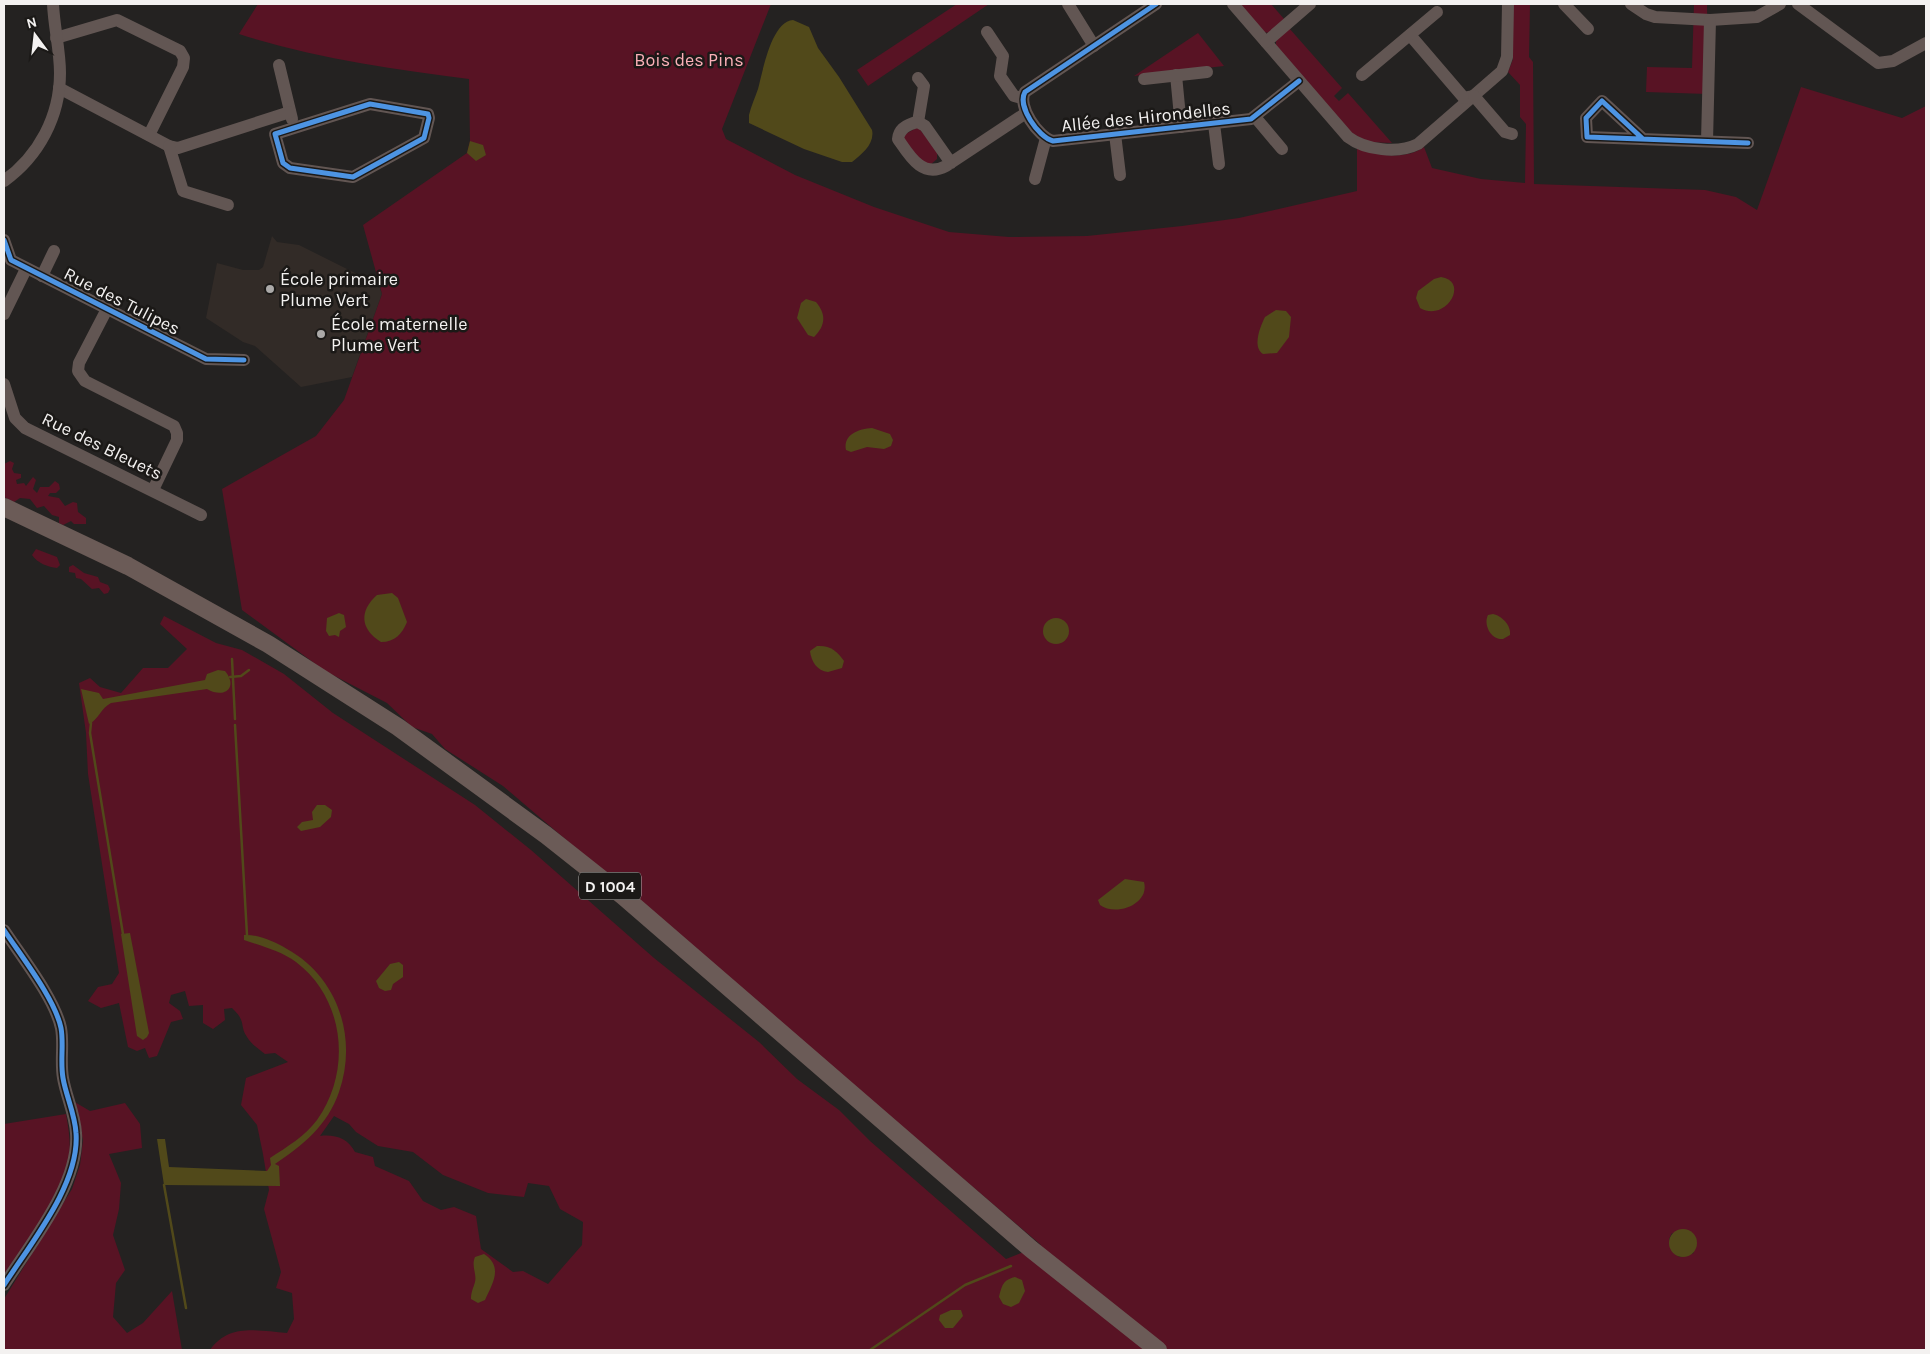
<svg xmlns="http://www.w3.org/2000/svg" width="1930" height="1354" font-family="Karla,sans-serif">
<style>
.built{fill:#322b27}
.green{fill:#581324;fill-rule:evenodd}
.water{fill:#51491a}
.lines{fill:none;stroke-linecap:round;stroke-linejoin:round}
.stream{stroke:#51491a;stroke-width:2.5}
.minor{stroke:#625653;stroke-width:12}
.highway{stroke:#6b5b57;stroke-width:18}
.cycleway-casing{stroke:#1b1917;stroke-width:8}
.cycleway{stroke:#4d94e3;stroke-width:5}
.poi-dot{fill:#aba9a8;stroke:#1b1917;stroke-width:2}
.labels{text-anchor:middle;dominant-baseline:central;stroke-width:5;stroke-linejoin:round;paint-order:stroke}
.shield{fill:#1b1917;stroke:#b2b0af;stroke-width:1}
.shield-label{font-size:16px;font-weight:bold;fill:#f3f1f0}
.park-label{font-size:18px;fill:#fbafb7;stroke:#1b1917}
.street-label{font-size:18px;fill:#f3f1f0;stroke:#1b1917}
.poi-label{font-size:18px;fill:#f3f1f0;stroke:#1b1917;text-anchor:start}
</style>
<rect width="100%" height="100%" fill="#242221"/>
<path class="built" d="M272,236L277,242L299,245L379,285L382,294L352,377L301,387L255,346L243,342L206,318L217,263L243,270H259L263,267Z"/>
<g class="green">
<path d="M258,4H771L722,129L726,139L795,175L874,207L949,232L1009,237L1087,236L1182,226L1239,218L1357,191V148C1376,156 1407,160 1424,147L1432,168L1481,179L1525,183L1526,124L1520,117V85L1508,72L1513,59L1512,4H1530L1529,57L1533,62L1534,184L1705,190L1736,197L1757,210L1801,87L1902,118L1926,106V1350H210C229,1323 258,1331 287,1333L294,1319L292,1293L276,1288L281,1272L264,1209L269,1190L263,1154L257,1125L241,1105L246,1078L288,1062L275,1053L265,1054C259,1049 251,1044 247,1037C239,1025 247,1022 232,1008L224,1009L225,1020L213,1029L203,1023V1005L189,1006L185,991L171,995L169,1003L180,1011L183,1019L171,1022L157,1056L149,1058L145,1048L137,1051L128,1047L119,1003L101,1008L88,1001L98,987L112,984L119,973L88,774L86,733L79,683L90,678L100,687L121,693L143,668H168L187,649L160,624L164,616L216,643L242,650L284,674L333,713L475,805L531,850L654,958L759,1042L797,1079L839,1110L870,1141L1006,1259L1041,1245L503,786L445,749L432,734L412,727L387,703L325,671L242,610L222,489L316,436L344,400L382,294L363,225L467,153L470,141L469,79C393,69 313,58 239,34ZM334,1116L349,1124L356,1132L378,1146L413,1152L443,1175L488,1193L524,1197L528,1183L549,1186L560,1209L583,1222L582,1245L548,1284L523,1271L513,1272L481,1249L476,1216L454,1207L441,1210L423,1201L409,1181L375,1166L373,1157L355,1152C348,1138 334,1134 320,1136ZM1672,1233L1694,1253L1679,1257L1669,1239Z"/>
<path d="M957,4H989L868,86L857,70Z"/>
<path d="M1238,4H1271L1285,20L1269,33L1264,32Z"/>
<path d="M1694,4H1707L1708,94L1646,92L1647,67L1692,68Z"/>
<path d="M1289,28L1342,88L1334,96L1339,101L1348,93L1392,143L1368,142L1350,132L1276,46V41Z"/>
<path d="M1198,33L1224,66L1134,76Z"/>
<path d="M918,127L937,151V159L930,165H921L902,136Z"/>
<path d="M10,461L14,463L12,469L14,473L21,474V478L16,480L17,484L24,483L26,486L33,477L36,480L33,489L37,493L40,487H49L55,481L59,484L60,489L56,493H50L48,496L59,498L65,506L73,502L77,503L78,512L86,518V524H74L71,521L63,525L59,523V517L52,515L44,506L37,508L30,499L20,498L14,502L4,497V464Z"/>
<path d="M36,549L57,557L60,565L57,568C48,567 37,563 32,555Z"/>
<path d="M73,565L84,573L98,577L100,582L108,585L110,589L108,593L104,594L99,588L92,589L81,579L76,578L75,573L69,572V567Z"/>
<path d="M73,1101L90,1111L125,1103L140,1124L142,1148L109,1154L121,1183L119,1209L113,1235L125,1270L116,1283L113,1317L127,1333L143,1323L172,1291L182,1350H4V1299L72,1189L80,1165L83,1140Z"/>
<path d="M66,1114C69,1130 71,1145 69,1161C64,1191 21,1249 4,1276V1124Z"/>
</g>
<g class="water">
<path d="M793,20L809,27L818,48L839,77L872,130C875,144 862,154 852,162H842L804,149L749,123V115C751,106 755,98 758,89C763,71 771,22 793,20Z"/>
<path d="M470,141L483,145L486,155L476,161L467,153Z"/>
<path d="M1441,277C1470,281 1446,323 1420,308L1416,298L1418,291L1434,279Z"/>
<path d="M806,299L816,302C826,314 826,325 814,337L808,335L797,318L801,303Z"/>
<path d="M1276,310L1286,311L1291,317L1289,337L1277,353L1263,354C1252,347 1260,327 1265,317Z"/>
<path d="M872,428L890,434L893,440L891,446L884,449L867,447L851,452L846,450C843,434 859,429 872,428Z"/>
<path d="M392,593L398,598L407,622C402,634 395,642 381,642C360,629 359,611 377,595Z"/>
<path d="M339,613L344,615L346,627L340,631L339,637L335,635L329,636L326,631L327,618Z"/>
<path d="M1493,614C1502,616 1511,625 1510,635L1503,639C1491,640 1483,625 1488,615Z"/>
<circle cx="1056" cy="631" r="13"/>
<path d="M817,646C830,645 837,651 844,661L842,668L828,672C817,671 811,661 810,651Z"/>
<path d="M218,670L225,671C239,688 224,699 207,689L111,703C101,708 98,720 89,724L81,689L99,693L103,699L205,680L207,674Z"/>
<path d="M317,805H325L332,810L331,817L320,827L301,831L297,827L302,822L313,820L312,812Z"/>
<path d="M1125,879L1144,882C1150,904 1116,917 1100,905L1098,900Z"/>
<path d="M130,933L149,1033L147,1037L143,1040L137,1036L121,934Z"/>
<path d="M244,935C258,934 275,942 287,949C338,977 358,1038 339,1092C328,1125 302,1146 275,1164L279,1166L280,1186L164,1185L157,1139H165L169,1167L267,1171L271,1165L270,1158C287,1147 305,1136 317,1120C352,1071 345,999 296,962C281,951 261,946 244,940Z"/>
<path d="M399,962L403,965V977L393,984L391,990L385,991L379,988L376,981L390,964Z"/>
<circle cx="1683" cy="1243" r="14"/>
<path d="M484,1254C504,1267 492,1284 485,1300L478,1303L471,1299C471,1292 473,1289 475,1282C477,1274 471,1266 475,1257Z"/>
<path d="M1015,1277L1022,1280L1025,1291L1019,1303L1011,1307L1003,1304L999,1297C1002,1285 1003,1280 1015,1277Z"/>
<path d="M951,1310H961L963,1316L953,1328H945L939,1320L940,1315Z"/>
</g>
<g class="lines">
<g class="stream">
<path d="M232,659L235,719"/>
<path d="M230,677L241,676L249,670"/>
<path d="M91,723L90,733L123,934"/>
<path d="M235,725L247,935"/>
<path d="M164,1185L186,1308"/>
<path d="M870,1350L965,1285L1011,1266"/>
</g>
<g class="minor">
<path d="M1068,4L1094,46"/>
<path d="M1156,4L1025,92C1017,106 1038,137 1053,141L1251,119L1299,81"/>
<path d="M1233,4L1348,137C1365,150 1398,154 1418,144L1502,71L1507,57L1508,4"/>
<path d="M1564,4L1588,29"/>
<path d="M1631,4L1646,14L1655,17L1710,20L1757,17L1780,4"/>
<path d="M1798,4L1878,63L1893,61L1926,43"/>
<path d="M987,32L1003,56L1000,76L1014,96L1022,98"/>
<path d="M1410,35L1464,98L1474,96"/>
<path d="M56,38L117,20L180,51L184,58L183,67L149,135"/>
<path d="M1266,42L1310,4"/>
<path d="M279,65L292,119"/>
<path d="M1176,75L1181,127"/>
<path d="M1362,75L1437,12"/>
<path d="M918,78L924,86L918,122"/>
<path d="M1144,79L1207,72"/>
<path d="M59,88L169,146L178,148L290,112"/>
<path d="M1474,96L1505,132L1512,134"/>
<path d="M370,104L428,114L429,118L424,138L353,177L290,168L283,163L275,134Z"/>
<path d="M1255,117L1282,149"/>
<path d="M1214,124L1219,164"/>
<path d="M1115,134L1120,175"/>
<path d="M1643,139L1602,101L1586,118L1587,137C1641,139 1694,141 1748,143"/>
<path d="M1707,141L1710,20"/>
<path d="M169,146L183,191L228,205"/>
<path d="M951,163L925,126L918,122C908,124 899,128 898,139C909,155 922,179 946,166L1026,113"/>
<path d="M1035,179L1046,138"/>
<path d="M4,181C39,156 60,116 60,73C60,50 54,27 53,4"/>
<path d="M4,240L11,260L206,359L244,360"/>
<path d="M42,276L54,251"/>
<path d="M107,309L79,363L78,371L85,381L174,426L177,433V440L153,490"/>
<path d="M4,314L26,269"/>
<path d="M4,384L15,418L25,428L201,515"/>
<path d="M4,930C21,956 55,999 61,1028C64,1044 60,1061 63,1078C66,1096 75,1114 76,1133C80,1184 30,1244 4,1285"/>
</g>
<path class="highway" d="M4,507L128,566L268,644L398,727L546,835L623,896L1031,1249L1158,1350"/>
<g class="cycleway-casing">
<g id="cycleway">
<path d="M1156,4L1025,92C1017,106 1038,137 1053,141L1251,119L1299,81"/>
<path d="M370,104L428,114L429,118L424,138L353,177L290,168L283,163L275,134Z"/>
<path d="M1643,139L1602,101L1586,118L1587,137C1641,139 1694,141 1748,143"/>
<path d="M4,240L11,260L206,359L244,360"/>
<path d="M4,930C21,956 55,999 61,1028C64,1044 60,1061 63,1078C66,1096 75,1114 76,1133C80,1184 30,1244 4,1285"/>
</g>
</g>
<use href="#cycleway" class="cycleway"/>
</g>
<g class="poi-dot">
<circle cx="270" cy="289" r="5"/>
<circle cx="321" cy="334" r="5"/>
</g>
<g class="labels">
<rect class="shield" x="579" y="872.5" width="62" height="27" rx="4"/>
<g class="shield-label">
<text x="610" y="886">D 1004</text>
</g>
<g class="park-label">
<text x="689" y="60">Bois des Pins</text>
</g>
<g class="street-label">
<text transform="translate(1146 117) rotate(-6)">Allée des Hirondelles</text>
<text transform="translate(122 301) rotate(27)">Rue des Tulipes</text>
<text transform="translate(102 446) rotate(26)">Rue des Bleuets</text>
</g>
<g class="poi-label">
<text x="280" y="279">École primaire<tspan x="280" dy="21">Plume Vert</tspan></text>
<text x="331" y="324">École maternelle<tspan x="331" dy="21">Plume Vert</tspan></text>
</g>
</g>
<rect width="1930" height="1354" fill="none" stroke="#f3f1f0" stroke-width="10"/>
<g transform="translate(35 35) rotate(345)" stroke="#1b1917" stroke-width="4" paint-order="stroke">
<path d="M0-4L9 19L0 12L-9 19Z" fill="#f3f1f0"/>
<text y="-8" font-size="14" font-weight="bold" text-anchor="middle" fill="#f3f1f0">N</text>
</g>
</svg>
